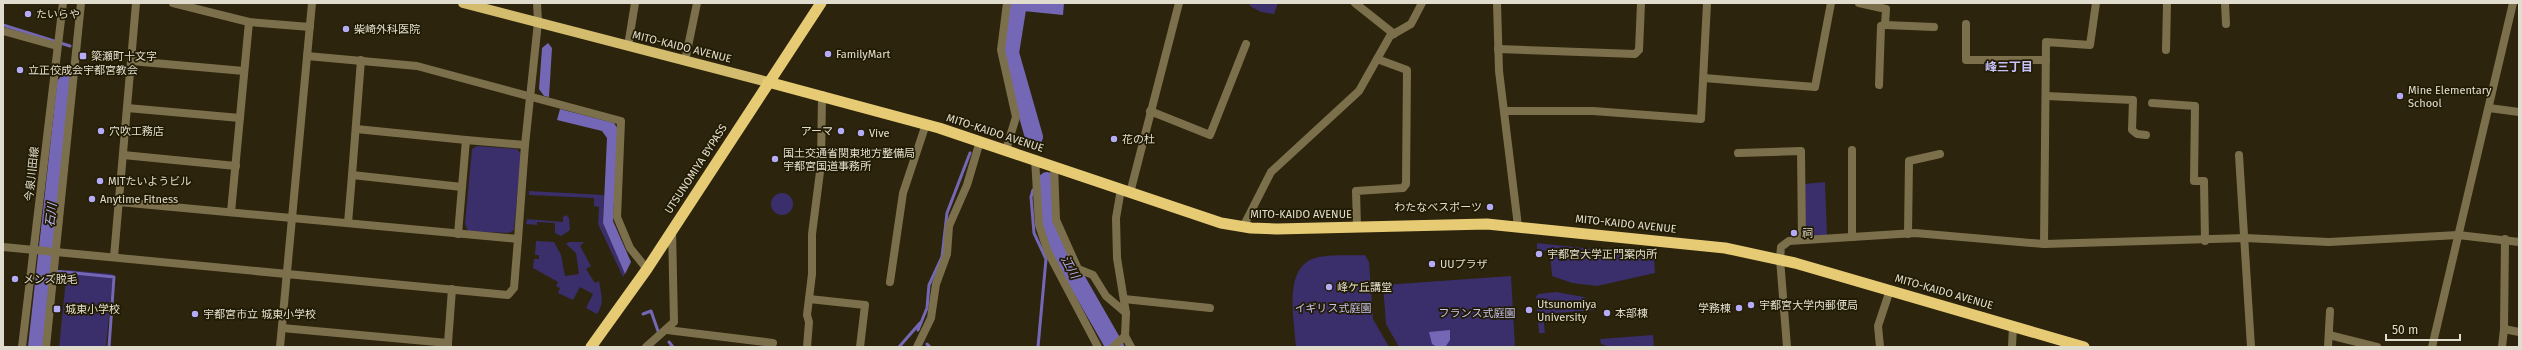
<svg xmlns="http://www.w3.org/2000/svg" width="2522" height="350" font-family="'Fira Sans','Noto Sans JP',sans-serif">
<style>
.green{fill:#3a2e6b}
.water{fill:#7468b6}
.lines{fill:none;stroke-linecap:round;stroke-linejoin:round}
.stream{stroke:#7468b6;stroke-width:3}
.river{stroke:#7468b6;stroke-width:18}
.minor{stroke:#7c704c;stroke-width:8}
.tertiary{stroke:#7c704c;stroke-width:8}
.primary{stroke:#d4bc6e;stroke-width:10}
.trunk{stroke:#e6cb74;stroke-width:11}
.poi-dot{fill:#b5acf8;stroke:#221b03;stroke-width:1.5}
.labels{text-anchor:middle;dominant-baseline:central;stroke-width:3.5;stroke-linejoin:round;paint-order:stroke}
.poi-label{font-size:11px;fill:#e1ddce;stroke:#221b03;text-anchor:start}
.street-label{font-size:11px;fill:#e1ddce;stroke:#221b03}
.park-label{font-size:11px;fill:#c6c3ed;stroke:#221b03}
.neighbourhood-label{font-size:12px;font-weight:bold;fill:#c7c2fb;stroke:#221b03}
.water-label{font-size:12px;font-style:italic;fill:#bcb6f6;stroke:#221b03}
</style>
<rect width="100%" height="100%" fill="#2c240c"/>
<g class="green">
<path d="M1249,3H1278L1274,14L1261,12L1250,6Z"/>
<path d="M477,146L517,149L521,154L514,230L509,233L468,231L465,224L472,149Z"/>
<path d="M1825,182L1827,236L1804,237V184Z"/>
<path d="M529,191L604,195L603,223L625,274L623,277L598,224L599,207L594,206V198L529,195Z"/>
<circle cx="782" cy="204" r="11"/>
<path d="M566,215L569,218L570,230L561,236L555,233V223L537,222V225L526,224L527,219L563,222V217Z"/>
<path d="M536,241L554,242L561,255L565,276L579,274L576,253L566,244L569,242H584L580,246L591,266L586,269L595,283L599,281C601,294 605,303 597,314L586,308L593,294L580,287L573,300L558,293L560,288L556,286L558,282L533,268L534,259H539V255H535Z"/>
<path d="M1537,243L1647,255L1654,259L1655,273L1597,286L1572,283L1552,276L1550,252L1537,249Z"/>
<path d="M1365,255L1369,262L1373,319L1389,347H1296C1295,321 1282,268 1315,258C1330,254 1350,256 1365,255Z"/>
<path d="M67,270L113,274L106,347H59Z"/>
<path d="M1511,276L1515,347H1399L1386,324L1383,285Z"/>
<path d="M1556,292L1584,297L1595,310L1543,314L1545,333H1539L1536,297L1538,294Z"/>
<path d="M1653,335L1654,347H1609L1601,344L1600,339Z"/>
</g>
<g class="water">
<path d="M1025,3H1064L1063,15L1023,11Z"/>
<path d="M548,43L552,48L549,97L544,96L539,89L542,48Z"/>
<path d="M560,109L614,123L618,129L613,221L631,262L625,274L603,223L607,138L602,131L557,120Z"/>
<path d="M1450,330V340L1446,346L1437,347L1432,344L1429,332Z"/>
</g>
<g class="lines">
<g class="stream">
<path d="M3,25L70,46"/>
<path d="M45,270L114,277L109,347"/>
<path d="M643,314L651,311L658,331"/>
<path d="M918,330L927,308L929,285L942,257L947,213L970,153"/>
<path d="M669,342L673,347"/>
<path d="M927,344L930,347"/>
<path d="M899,347L920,323"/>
<path d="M1038,347L1046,259L1034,233L1031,197L1033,190L1047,185"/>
</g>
<g class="river">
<path d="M1018,3L1010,53L1034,137"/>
<path d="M1047,181L1048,230L1115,347"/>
<path d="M37,347L66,84"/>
</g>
<g class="minor">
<path d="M173,3L249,22L310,27"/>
<path d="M1355,3L1394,34"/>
<path d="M1497,3L1499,71L1518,226"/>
<path d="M1859,3L1886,9L1885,25L1934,27"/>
<path d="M2225,3L2226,24"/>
<path d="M1966,24V60H2046"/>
<path d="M3,31L57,46"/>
<path d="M628,46L635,3"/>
<path d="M1498,49L1635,54L1639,50L1641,3"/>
<path d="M2166,50L2167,3"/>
<path d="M307,56L417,66L621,121L617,217L630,248L647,269"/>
<path d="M131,61L244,71"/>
<path d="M685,61L697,3"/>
<path d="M1704,78L1815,87L1831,3"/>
<path d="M1879,85L1881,26L1885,25"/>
<path d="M2046,96L2133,100L2132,130L2137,134L2146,135"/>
<path d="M2152,103L2195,106L2194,181H2204L2205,241"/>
<path d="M127,108L240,118"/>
<path d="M2489,108L2519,112"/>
<path d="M1150,111L1210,135L1246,44"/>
<path d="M1504,111H1593L1701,119L1707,3"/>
<path d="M356,129L466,140"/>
<path d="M525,145L538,22L537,3"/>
<path d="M1006,150L1016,117L1001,50L1007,3"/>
<path d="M1852,150V237"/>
<path d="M1738,153L1801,151L1802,240"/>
<path d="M123,155L236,166"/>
<path d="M2239,155L2251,347"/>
<path d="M1035,159L1039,225L1048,252L1098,347"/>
<path d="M1054,166L1056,220L1078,269L1093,275L1106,296L1126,313"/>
<path d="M352,175L361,60"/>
<path d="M1121,189L1116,218L1117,258L1126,313L1125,336L1131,347"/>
<path d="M1130,193L1179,3"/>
<path d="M231,212L249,22"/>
<path d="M348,223L352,175L462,187"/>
<path d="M1357,226L1356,191L1403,188L1406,184L1407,70L1377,59"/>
<path d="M1243,227L1271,172L1359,91L1390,36L1411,24L1422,3"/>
<path d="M458,234L466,140L525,145L518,239"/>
<path d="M1908,234L1909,161L1940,154"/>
<path d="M2044,244L2046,42L2090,45L2096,3"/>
<path d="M3,247L508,295L514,288L518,239L119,202"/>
<path d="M114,257L136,3"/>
<path d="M890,282L903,193L926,124"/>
<path d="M809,299L865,305L860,347"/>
<path d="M1124,299L1210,308"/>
<path d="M282,328L448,343V347"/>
<path d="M2504,329L2519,332"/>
<path d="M667,330L773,343"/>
<path d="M2329,335L2377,347"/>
<path d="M448,343L452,289"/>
<path d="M280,347L312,3"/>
<path d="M646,347L674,322L672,229"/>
<path d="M807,347L809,322L807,315L812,274V234L821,164L822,95"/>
<path d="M917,347L931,318L936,284L947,254L949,226L967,185L980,141"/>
<path d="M1113,347L1125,336"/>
<path d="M1787,347L1780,259L1781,247L1789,241L1915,233L2044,244L2245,238L2329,242L2458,235L2519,242"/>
<path d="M1880,347L1878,326L1890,290"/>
<path d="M2012,347L2013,326"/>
<path d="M2328,347L2330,311"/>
<path d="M2432,347L2513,3"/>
<path d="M2502,347L2504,329L2505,239"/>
</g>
<g class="tertiary">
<path d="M22,347L63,3"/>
<path d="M46,347L81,3"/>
</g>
<path class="primary" d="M463,3L768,82"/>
<g class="trunk">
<path d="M768,82L939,128L1221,223L1251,228L1277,229L1487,224L1725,248L1795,263L2084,347"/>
<path d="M591,347L647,269L821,3"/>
</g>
</g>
<g class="poi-dot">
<circle cx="28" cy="14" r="4"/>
<circle cx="346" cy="29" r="4"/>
<circle cx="828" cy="54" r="4"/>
<rect x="79" y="52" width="8" height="8" rx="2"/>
<circle cx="20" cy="70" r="4"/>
<circle cx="2400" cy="96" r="4"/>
<circle cx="101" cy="131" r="4"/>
<circle cx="841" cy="131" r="4"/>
<circle cx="861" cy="133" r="4"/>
<circle cx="1114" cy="139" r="4"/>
<circle cx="775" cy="159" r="4"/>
<circle cx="100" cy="181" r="4"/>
<circle cx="92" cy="199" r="4"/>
<circle cx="1490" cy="207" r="4"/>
<circle cx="1794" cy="233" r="4"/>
<circle cx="1539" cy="254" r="4"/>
<circle cx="1432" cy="264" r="4"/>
<circle cx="15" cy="279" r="4"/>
<circle cx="1329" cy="287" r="4"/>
<circle cx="1751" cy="305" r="4"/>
<circle cx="1739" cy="308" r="4"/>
<rect x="53" y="305" width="8" height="8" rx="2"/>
<circle cx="1529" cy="310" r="4"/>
<circle cx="1607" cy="313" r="4"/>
<circle cx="195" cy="314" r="4"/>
</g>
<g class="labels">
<g class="poi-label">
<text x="36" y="14">たいらや</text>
<text x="354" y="29">柴崎外科医院</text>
<text x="836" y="54">FamilyMart</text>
<text x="91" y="56">簗瀬町十文字</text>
<text x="28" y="70">立正佼成会宇都宮教会</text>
<text x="2408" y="90">Mine Elementary<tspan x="2408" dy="13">School</tspan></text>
<text x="109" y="131">穴吹工務店</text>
<text x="833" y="131" text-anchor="end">アーマ</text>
<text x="869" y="133">Vive</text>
<text x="1122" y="139">花の杜</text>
<text x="783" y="153">国土交通省関東地方整備局<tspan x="783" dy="13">宇都宮国道事務所</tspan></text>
<text x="108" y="181">MITたいようビル</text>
<text x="100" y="199">Anytime Fitness</text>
<text x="1482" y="207" text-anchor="end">わたなべスポーツ</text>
<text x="1802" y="233">祠</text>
<text x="1547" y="254">宇都宮大学正門案内所</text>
<text x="1440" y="264">UUプラザ</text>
<text x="23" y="279">メンズ脱毛</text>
<text x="1337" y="287">峰ケ丘講堂</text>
<text x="1537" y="304">Utsunomiya<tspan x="1537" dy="13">University</tspan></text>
<text x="1759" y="305">宇都宮大学内郵便局</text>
<text x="1731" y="308" text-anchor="end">学務棟</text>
<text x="65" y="309">城東小学校</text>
<text x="1615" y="313">本部棟</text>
<text x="203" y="314">宇都宮市立 城東小学校</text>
</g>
<g class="street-label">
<text transform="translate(682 47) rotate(14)">MITO-KAIDO AVENUE</text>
<text transform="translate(995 133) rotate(18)">MITO-KAIDO AVENUE</text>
<text transform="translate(696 169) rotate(-57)">UTSUNOMIYA BYPASS</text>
<text transform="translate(32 174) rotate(-84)">今泉川田線</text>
<text x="1301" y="214">MITO-KAIDO AVENUE</text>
<text transform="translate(1626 224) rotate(6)">MITO-KAIDO AVENUE</text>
<text transform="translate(1944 292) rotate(16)">MITO-KAIDO AVENUE</text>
</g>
<g class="park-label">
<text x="1333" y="308">イギリス式庭園</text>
<text x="1477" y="313">フランス式庭園</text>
</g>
<g class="neighbourhood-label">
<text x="2009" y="67">峰三丁目</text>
</g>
<g class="water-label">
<text transform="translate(51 215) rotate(-84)">石川</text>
<text transform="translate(1070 267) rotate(61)">江川</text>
</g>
</g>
<rect width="2522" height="350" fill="none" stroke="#e1ddce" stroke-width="8"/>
<path d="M2386 334v6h74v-6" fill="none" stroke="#e1ddce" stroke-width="2"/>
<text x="2392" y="334" font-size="12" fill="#e1ddce" stroke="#221b03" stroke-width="3" paint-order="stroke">50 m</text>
</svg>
